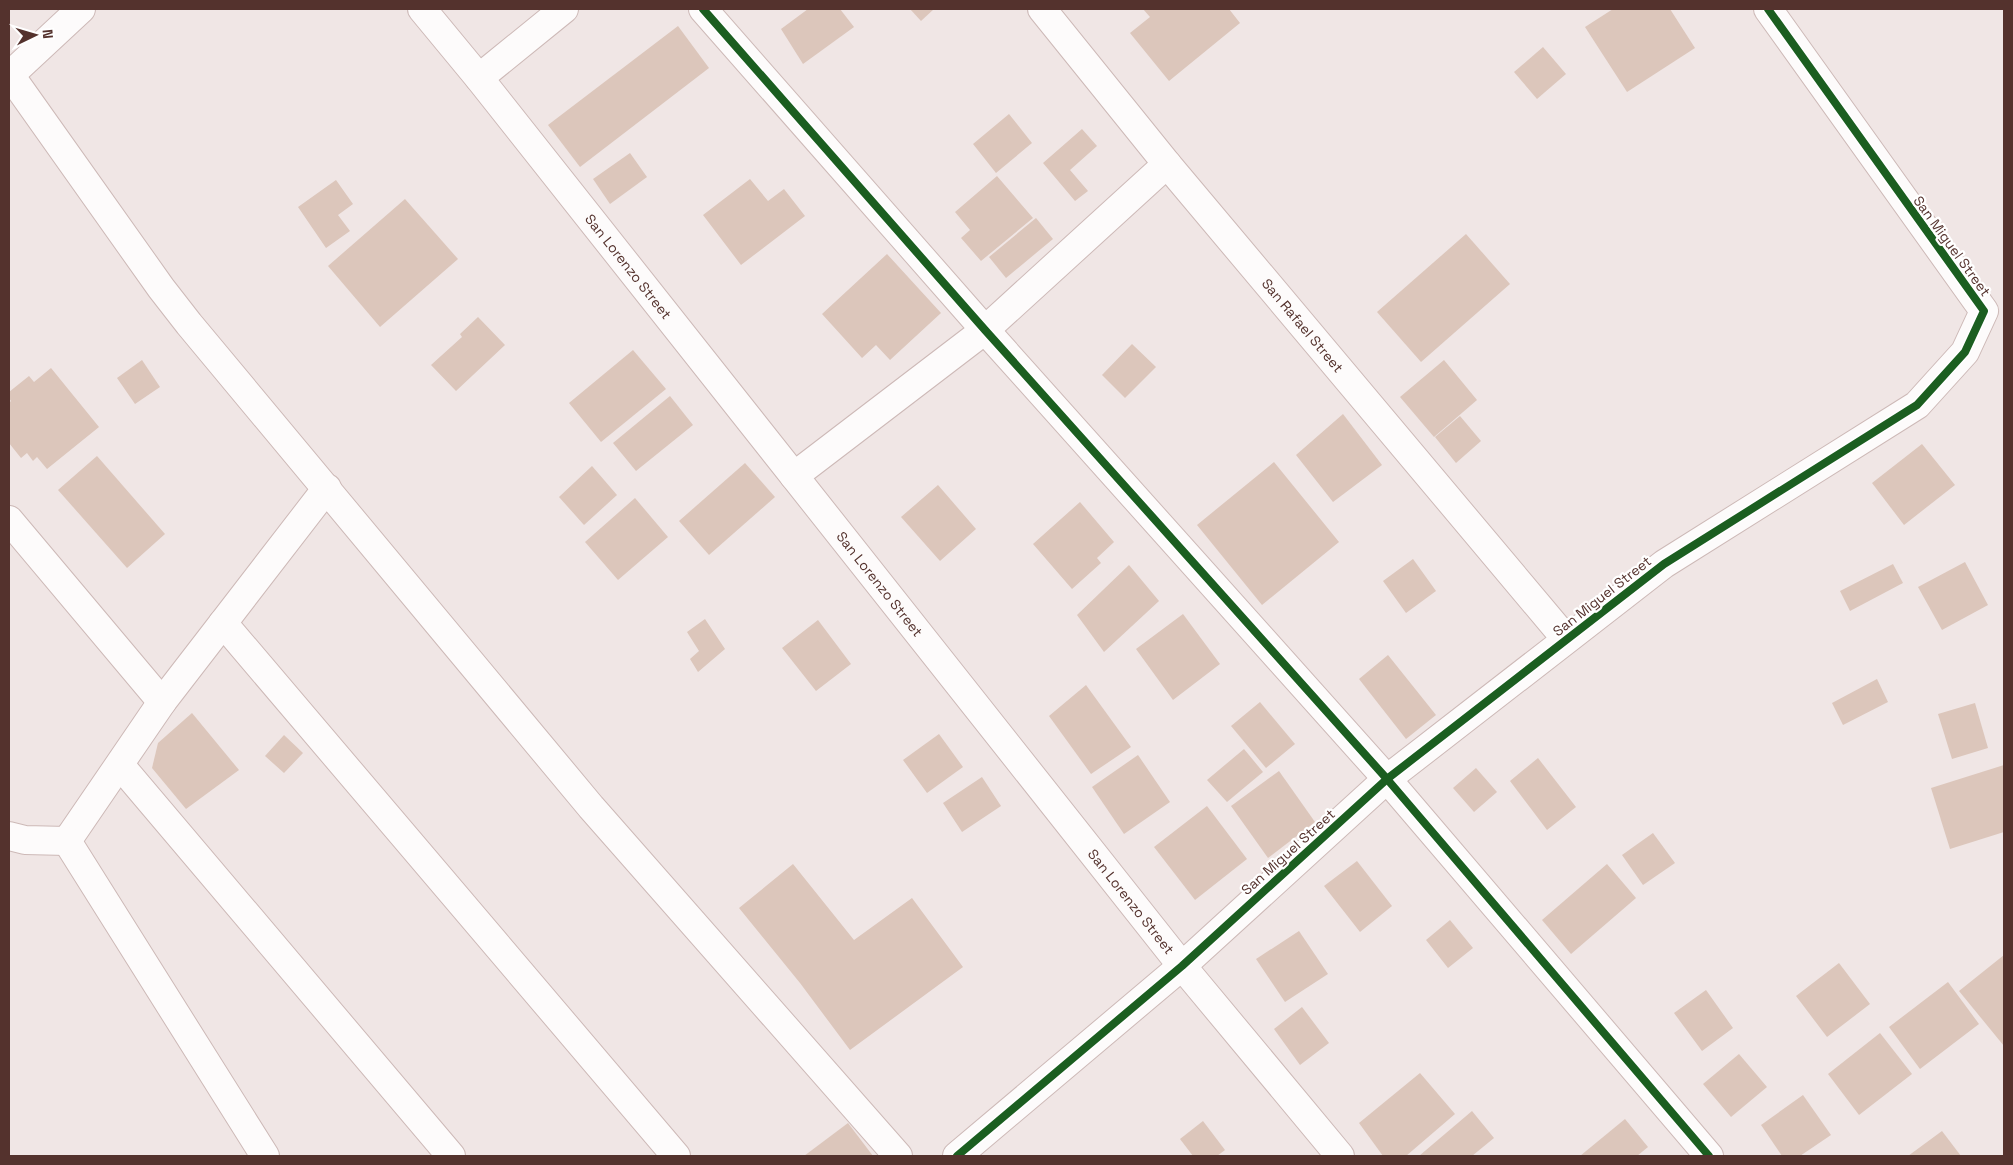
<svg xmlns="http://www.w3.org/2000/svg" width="2013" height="1165" font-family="'Space Grotesk',sans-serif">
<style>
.building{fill:#dcc6bb}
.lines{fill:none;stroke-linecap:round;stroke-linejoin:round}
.street-casing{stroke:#cdb9b7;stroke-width:30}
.secondary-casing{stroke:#cdb9b7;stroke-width:30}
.street{stroke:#fdfbfb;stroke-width:28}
.secondary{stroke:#fdfbfb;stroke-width:28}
.cycleway-casing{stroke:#fff;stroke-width:11}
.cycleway{stroke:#1b5e20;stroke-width:8}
.labels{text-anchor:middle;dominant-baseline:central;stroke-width:4.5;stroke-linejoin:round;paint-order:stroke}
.street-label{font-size:14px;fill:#54322d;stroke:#fff}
</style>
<rect width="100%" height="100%" fill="#f0e6e5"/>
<g class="building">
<path d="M808,9H840L854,27L803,64L781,29Z"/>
<path d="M910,9H934L921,21Z"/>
<path d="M1143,9H1229L1240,23L1169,81L1130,33L1150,17Z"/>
<path d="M1613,9H1670L1695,48L1627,92L1585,27Z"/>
<path d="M678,26L709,68L580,167L548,125Z"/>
<path d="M1543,47L1566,74L1537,99L1514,72Z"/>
<path d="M1009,114L1032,143L996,173L973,144Z"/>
<path d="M1082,129L1097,146L1070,170L1088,191L1075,201L1043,163Z"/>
<path d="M630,153L647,177L610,204L593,179Z"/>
<path d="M997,176L1033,218L981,261L961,238L970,230L955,212Z"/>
<path d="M750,179L768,201L784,189L805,216L741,265L703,215Z"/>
<path d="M336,180L353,204L338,215L350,231L326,248L298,207Z"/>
<path d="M405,199L458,259L380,327L328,266Z"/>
<path d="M1036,218L1053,239L1006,278L989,257Z"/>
<path d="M1466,234L1510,284L1421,362L1377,312Z"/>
<path d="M887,254L941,313L890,360L876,345L862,358L822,314Z"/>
<path d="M478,317L505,345L456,391L431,365L462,337L460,334Z"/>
<path d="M1132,344L1156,367L1125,398L1102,375Z"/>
<path d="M633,350L666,389L601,442L569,403Z"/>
<path d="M142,360L160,387L135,404L117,378Z"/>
<path d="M1444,360L1477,400L1434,437L1400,397Z"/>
<path d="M51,368L99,427L47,469L37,457L33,461L27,453L21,458L9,443V403L11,401L9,398V392L29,376L34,382Z"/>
<path d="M670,396L693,425L636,471L613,443Z"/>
<path d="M1343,414L1382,465L1333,502L1296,455Z"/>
<path d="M1460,416L1481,441L1456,463L1435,437Z"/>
<path d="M1922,444L1955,485L1904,525L1872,483Z"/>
<path d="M97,456L165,534L127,568L58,490Z"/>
<path d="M1274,462L1339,542L1262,605L1197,525Z"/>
<path d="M745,463L775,497L709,555L679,521Z"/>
<path d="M592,466L617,495L584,525L559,497Z"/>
<path d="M938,485L976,529L940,561L901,517Z"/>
<path d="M635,498L668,537L618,580L585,542Z"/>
<path d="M1080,502L1114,542L1097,558L1101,563L1072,589L1033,544Z"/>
<path d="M1413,559L1436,591L1406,613L1383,581Z"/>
<path d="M1965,562L1988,605L1942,630L1918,587Z"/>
<path d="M1893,564L1903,583L1850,611L1840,591Z"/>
<path d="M1129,565L1159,601L1104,652L1077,615Z"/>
<path d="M1183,614L1220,664L1173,700L1136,649Z"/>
<path d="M705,619L725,649L698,672L690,659L699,651L687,632Z"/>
<path d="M818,620L851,664L816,691L782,648Z"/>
<path d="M1388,655L1436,715L1406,739L1359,679Z"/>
<path d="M1877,679L1888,702L1843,725L1832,703Z"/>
<path d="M1086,685L1131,747L1091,774L1049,716Z"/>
<path d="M1260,702L1295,744L1266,768L1231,726Z"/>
<path d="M1975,703L1988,748L1952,759L1938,714Z"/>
<path d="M192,713L239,770L186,809L152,768L158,743Z"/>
<path d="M939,734L963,767L927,793L903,760Z"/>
<path d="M284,735L303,753L284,773L265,756Z"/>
<path d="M1244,749L1263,772L1227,802L1207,780Z"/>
<path d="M1138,755L1170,802L1124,834L1092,787Z"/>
<path d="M1538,758L1576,807L1547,830L1510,781Z"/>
<path d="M2004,765V832L1950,849L1931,788Z"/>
<path d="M1476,768L1497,792L1474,812L1453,788Z"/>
<path d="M1279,771L1315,822L1268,858L1231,806Z"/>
<path d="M982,777L1001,806L962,832L943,803Z"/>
<path d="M1207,806L1247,859L1195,900L1154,847Z"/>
<path d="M1653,833L1675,863L1643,885L1622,855Z"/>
<path d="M1357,861L1392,906L1360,932L1324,886Z"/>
<path d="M793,864L854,940L912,898L963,967L850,1050L800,983L739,908Z"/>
<path d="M1607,864L1636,898L1571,954L1542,920Z"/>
<path d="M1450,920L1473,948L1448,968L1426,940Z"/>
<path d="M1299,931L1328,974L1285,1002L1256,959Z"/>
<path d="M2004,955V1046L1959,991Z"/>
<path d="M1839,963L1870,1004L1827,1037L1796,996Z"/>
<path d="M1948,982L1979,1024L1920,1069L1889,1027Z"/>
<path d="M1706,990L1733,1028L1702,1051L1674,1013Z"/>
<path d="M1302,1007L1329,1043L1300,1065L1274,1029Z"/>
<path d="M1880,1033L1912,1074L1859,1115L1828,1074Z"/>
<path d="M1739,1054L1767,1087L1731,1117L1703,1084Z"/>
<path d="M1420,1073L1455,1114L1406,1156H1383L1359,1123Z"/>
<path d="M1803,1095L1831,1135L1800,1156H1782L1761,1125Z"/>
<path d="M1472,1111L1494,1138L1472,1156H1419Z"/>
<path d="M1625,1119L1648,1147L1637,1156H1580Z"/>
<path d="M1203,1121L1225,1150L1217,1156H1193L1180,1139Z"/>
<path d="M848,1123L873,1156H804Z"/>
<path d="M1942,1131L1961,1156H1908Z"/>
</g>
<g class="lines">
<g class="street-casing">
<g id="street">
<path d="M703,9L985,330L1387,779L1709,1156"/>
<path id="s1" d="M1042,9L1167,164L1566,639"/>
<path d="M10,75L161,288L189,324L591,807L898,1156"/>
<path d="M9,76L81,9"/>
<path d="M479,78L564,9"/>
<path d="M794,476L985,330L1167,164"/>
<path d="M9,520L162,702"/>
<path d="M223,623L676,1156"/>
<path d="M120,765L451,1156"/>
<path d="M9,836L25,840L67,841L162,702L327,488"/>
<path d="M67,841L265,1156"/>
<path d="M957,1156L1182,966L1387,779L1664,564L1917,405L1965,352L1984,311L1768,9"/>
</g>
</g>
<g class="secondary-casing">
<g id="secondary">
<path id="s2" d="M422,9L479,78L1182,966L1340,1156"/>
</g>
</g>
<use href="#street" class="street"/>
<use href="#secondary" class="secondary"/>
<g class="cycleway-casing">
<g id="cycleway">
<path d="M703,9L985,330L1387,779L1709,1156"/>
<path d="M957,1156L1182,966L1387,779L1664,564L1917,405L1965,352L1984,311L1768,9"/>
</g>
</g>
<use href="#cycleway" class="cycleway"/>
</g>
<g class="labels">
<g class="street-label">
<text transform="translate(1952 246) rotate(54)">San Miguel Street</text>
<text stroke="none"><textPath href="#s2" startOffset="330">San Lorenzo Street</textPath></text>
<text stroke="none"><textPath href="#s1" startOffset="410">San Rafael Street</textPath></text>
<text stroke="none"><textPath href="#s2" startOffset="735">San Lorenzo Street</textPath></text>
<text transform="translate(1602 596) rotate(-38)">San Miguel Street</text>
<text transform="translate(1288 852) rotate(-42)">San Miguel Street</text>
<text stroke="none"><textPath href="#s2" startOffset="1140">San Lorenzo Street</textPath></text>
</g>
</g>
<rect width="2013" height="1165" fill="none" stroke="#54322d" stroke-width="20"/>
<g transform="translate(35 35) rotate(85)" stroke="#ffffff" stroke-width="4" paint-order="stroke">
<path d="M0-4L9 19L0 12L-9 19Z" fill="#54322d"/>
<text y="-8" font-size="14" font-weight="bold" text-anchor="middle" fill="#54322d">N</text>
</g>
</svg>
